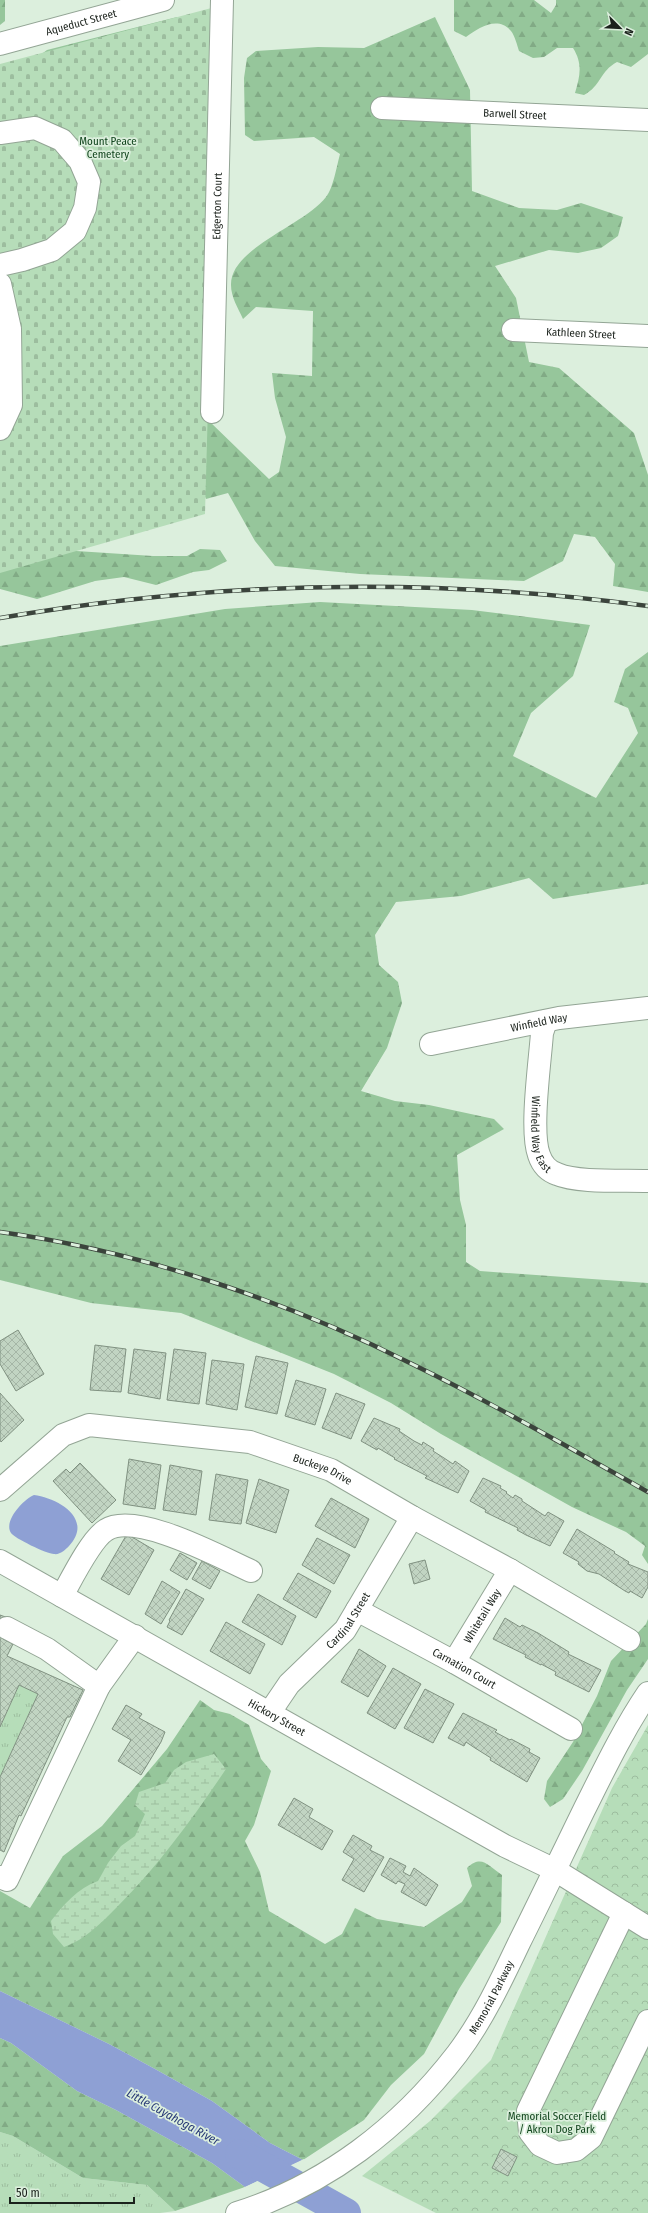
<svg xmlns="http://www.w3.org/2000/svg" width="648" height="2213" font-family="'Fira Sans Condensed',sans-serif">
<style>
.grass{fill:url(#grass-tufts)}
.forest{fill:url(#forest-firs)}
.wetland{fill:url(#wetland-marsh)}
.cemetery{fill:url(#cemetery-stones)}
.park{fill:url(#park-crowns)}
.water{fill:#8ea0d4}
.pier{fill:#dcefdd}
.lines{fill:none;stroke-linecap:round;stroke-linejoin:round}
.river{stroke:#8ea0d4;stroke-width:30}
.building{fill:url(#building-cross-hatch);stroke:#809181}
.minor-casing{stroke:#93a595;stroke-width:24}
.major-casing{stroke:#93a595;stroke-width:24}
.minor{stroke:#fff;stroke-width:22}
.major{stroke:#fff;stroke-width:22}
.rail-casing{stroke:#3b443c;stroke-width:4.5}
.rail{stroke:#dcefdd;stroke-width:3;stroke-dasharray:9;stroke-linecap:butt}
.labels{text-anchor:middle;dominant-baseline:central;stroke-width:3.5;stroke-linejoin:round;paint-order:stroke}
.street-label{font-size:11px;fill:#1b221c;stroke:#dcefdd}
.park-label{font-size:11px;fill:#11451d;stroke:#dcefdd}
.water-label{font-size:12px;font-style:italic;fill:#273876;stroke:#dcefdd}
</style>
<defs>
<pattern id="grass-tufts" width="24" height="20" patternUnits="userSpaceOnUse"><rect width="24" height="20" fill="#b6ddb9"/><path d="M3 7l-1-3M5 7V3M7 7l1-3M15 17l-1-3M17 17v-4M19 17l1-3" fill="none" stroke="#9cbd9e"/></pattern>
<pattern id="forest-firs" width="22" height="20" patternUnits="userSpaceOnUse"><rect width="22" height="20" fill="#96c69b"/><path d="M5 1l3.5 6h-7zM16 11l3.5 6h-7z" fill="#81aa85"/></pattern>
<pattern id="wetland-marsh" width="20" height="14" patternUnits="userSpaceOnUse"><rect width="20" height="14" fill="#b6ddb9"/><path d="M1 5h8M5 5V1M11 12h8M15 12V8" fill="none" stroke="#9cbd9e"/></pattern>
<pattern id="cemetery-stones" width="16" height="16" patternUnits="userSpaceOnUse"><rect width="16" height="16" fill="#b6ddb9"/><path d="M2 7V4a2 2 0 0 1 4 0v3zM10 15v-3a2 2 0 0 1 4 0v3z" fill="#9cbd9e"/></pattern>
<pattern id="park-crowns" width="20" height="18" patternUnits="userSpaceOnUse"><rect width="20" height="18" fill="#b6ddb9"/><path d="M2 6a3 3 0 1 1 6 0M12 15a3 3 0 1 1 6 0" fill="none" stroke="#9cbd9e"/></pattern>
<pattern id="building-cross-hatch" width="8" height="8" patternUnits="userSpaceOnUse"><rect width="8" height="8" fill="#c1d4c2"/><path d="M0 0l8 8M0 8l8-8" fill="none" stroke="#a5b6a6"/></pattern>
</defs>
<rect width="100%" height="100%" fill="#dcefdd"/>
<g class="grass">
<path d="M19,1685L38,1694L0,1777V1727Z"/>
<path d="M0,2132L13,2136L83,2178L147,2185L175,2211L160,2213H0Z"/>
</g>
<g class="forest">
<path d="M0,0H5V21L0,25Z"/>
<path d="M454,0H534L551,13L556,5V0H648V54L631,67L617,62C600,71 601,86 584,95L575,93C580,76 583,64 573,48H557L544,57L533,58L519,51C517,45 515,36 511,31C498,15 478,28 466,37L454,31Z"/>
<path d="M177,17L208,420L269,479L279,472L286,437L275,398L272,373L312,376L313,311L256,307L243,319C238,308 231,297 231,285C230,248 305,225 326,197C333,189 337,165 340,154L314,137L254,141L245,135L244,78L247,58L256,51L318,47L364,48L435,17L470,90L472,191L519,208L557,210L581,203L623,217L618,236L601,248L578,253L549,250L495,266L516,298L529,362L559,368L634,433L648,475V592L613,586L615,564L595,537L574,534L563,561L524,581L360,574L275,566L255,541L228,493L206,499L28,64L47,50Z"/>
<path d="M0,508L61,550L153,556H187L200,549L220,550L227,561L209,570L193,572L156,585L124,577L95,581L37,599L0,589Z"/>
<path d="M320,602L472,610L590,625L573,676L531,713L513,756L596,798L638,733L628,708L614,702L625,669L648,652V884L553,899L529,878L461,896L396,902L375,935L379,965L398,982L402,1003L387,1048L361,1091L395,1101L429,1105L494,1119L504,1129L457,1155L460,1200L466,1225V1262L480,1271L648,1283V1564L642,1555L645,1546L626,1532L572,1507L441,1434L391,1403L334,1374L181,1313L91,1303L0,1280V646L225,609Z"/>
<path d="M648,1619V1659L627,1690L582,1771L563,1799L550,1807L544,1799L547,1781L573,1742L597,1696L611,1661L646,1624Z"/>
<path d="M200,1700L214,1710L230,1714L249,1725L261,1759L271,1771L254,1825L245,1841L260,1872L269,1911L325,1944L342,1934L355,1908L377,1919L424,1927L462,1902L472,1886L467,1868C482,1854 488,1866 502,1875L501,1922L459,1989L424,2054L391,2085L364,2120L303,2160L270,2143L212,2101L155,2069L109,2044L0,1991V1891L30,1908L63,1856L102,1826L167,1749Z"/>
<path d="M0,2038L11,2043L77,2091L116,2110L212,2163L245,2187L175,2211L147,2185L83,2178L13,2136L0,2132Z"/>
</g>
<path class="wetland" d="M214,1754L226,1769C193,1818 159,1865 117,1907C101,1923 86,1939 64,1947L53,1934L51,1921C63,1905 78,1888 98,1881L108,1863L121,1846L135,1836L145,1814L135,1805L139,1792L165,1783L174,1770L186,1762Z"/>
<path class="cemetery" d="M219,6L205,514L0,573V64Z"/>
<path class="park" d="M648,1725V2213H436L362,2176L430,2121L491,2060L612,1788Z"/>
<g class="water">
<path d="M34,1495C58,1498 94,1519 69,1546C65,1550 60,1555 54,1554C47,1554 14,1538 11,1533C3,1521 24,1499 34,1495Z"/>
<path d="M0,1991L109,2044L155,2069L212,2101L270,2143L303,2160L245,2187L212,2163L116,2110L77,2091L11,2043L0,2038Z"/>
</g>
<path class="pier" d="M304,2159V2162L261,2183L246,2189L243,2188Z"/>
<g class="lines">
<path class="river" d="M240,2154L346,2213"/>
</g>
<g class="building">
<path d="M18,1330L44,1374L16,1391L0,1364V1341Z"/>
<path d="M95,1345L126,1349L121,1392L90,1390Z"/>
<path d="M134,1349L166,1353L160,1399L128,1393Z"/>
<path d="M174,1349L206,1353L199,1404L167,1400Z"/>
<path d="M256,1356L288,1363L277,1414L245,1407Z"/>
<path d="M212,1360L244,1364L237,1410L206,1404Z"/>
<path d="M296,1380L326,1389L315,1425L285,1416Z"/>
<path d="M0,1393L24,1420L1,1442L0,1440Z"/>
<path d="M336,1393L365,1404L351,1439L322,1428Z"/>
<path d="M374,1418L400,1429L399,1431L414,1441L422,1445L423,1442L434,1449L433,1451L444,1458L453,1464L455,1461L469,1471L458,1493L425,1478L427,1476L394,1459L395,1458L378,1448L377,1450L361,1441Z"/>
<path d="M129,1459L161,1465L155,1509L123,1504Z"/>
<path d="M80,1463L116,1500L92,1523L53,1481L66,1469L70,1473Z"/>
<path d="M170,1465L202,1471L196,1515L163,1510Z"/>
<path d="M216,1474L248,1480L241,1524L209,1520Z"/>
<path d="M483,1478L501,1486L500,1488L507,1492L506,1493L513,1498L515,1495L522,1499V1501L545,1516L548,1512L564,1521L550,1546L526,1535L517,1530L518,1528L485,1512L486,1510L470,1501Z"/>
<path d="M259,1479L289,1490L276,1533L246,1523Z"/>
<path d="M331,1498L369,1519L355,1548L315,1526Z"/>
<path d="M577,1529L615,1552L614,1553L629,1562L628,1564L648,1572V1587L642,1598L630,1591L629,1593L625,1591L599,1574L587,1571L578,1564L579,1562L563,1553Z"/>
<path d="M127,1534L154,1550L129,1595L101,1579Z"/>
<path d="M317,1538L350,1555L334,1584L302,1565Z"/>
<path d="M180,1553L197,1563L187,1580L170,1570Z"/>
<path d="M425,1560L430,1579L414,1584L409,1564Z"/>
<path d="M202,1561L220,1571L210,1589L192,1579Z"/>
<path d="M298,1573L331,1591L316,1618L283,1599Z"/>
<path d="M162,1581L180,1592L161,1624L145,1614Z"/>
<path d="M186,1589L204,1599L182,1635L167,1627L170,1621L169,1620Z"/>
<path d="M258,1594L296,1616L282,1645L242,1622Z"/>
<path d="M0,1615L11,1619L3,1639L13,1644L7,1656L83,1690L70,1717H67L21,1816L19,1815L4,1852L0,1850V1777L38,1694L19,1685L0,1727Z"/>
<path d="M505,1618L520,1627L522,1625L538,1633L569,1652L568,1654L601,1670L589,1692L555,1675L556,1672L541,1664V1665L525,1657L526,1655L493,1639Z"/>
<path d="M226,1622L265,1644L250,1674L210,1651Z"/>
<path d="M359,1649L386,1666L368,1697L341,1682Z"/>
<path d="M393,1668L421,1684L395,1729L367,1713Z"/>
<path d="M425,1689L454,1704L433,1743L404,1728Z"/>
<path d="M126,1705L142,1714L139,1718L165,1732L161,1742L141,1775L118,1761L131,1740L112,1729Z"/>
<path d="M463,1713L497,1730L495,1732L510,1740L511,1739L530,1749L529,1752L540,1758L527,1782L490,1760L491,1758L475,1748L466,1742L464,1746L448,1738Z"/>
<path d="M294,1798L313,1809L309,1817L333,1831L322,1850L278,1825Z"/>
<path d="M353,1835L372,1846L370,1850L384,1857L364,1892L342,1880L354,1859L343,1852Z"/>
<path d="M390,1858L406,1866L403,1872L410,1876L414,1868L438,1885L426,1906L401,1892L405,1884L398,1881L396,1884L381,1875Z"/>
<path d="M501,2149L517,2157L508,2176L492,2168Z"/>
</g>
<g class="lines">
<g class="minor-casing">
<g id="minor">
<path id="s1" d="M0,44L163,0"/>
<path id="s2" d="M382,108L648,120"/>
<path d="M0,133L35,128L62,140L80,161L89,182L85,208L75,231L52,250L22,260L0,265"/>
<path d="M0,284L10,329L11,405L0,429"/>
<path id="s3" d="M513,330L648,336"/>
<path id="s4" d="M212,412L222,0"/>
<path id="s5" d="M546,1021L542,1033C540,1062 530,1131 539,1155C542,1164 548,1171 557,1174C577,1183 625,1180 648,1181"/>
<path id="s6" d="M431,1044L559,1018L648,1008"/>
<path id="s7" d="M0,1490L63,1435L89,1425L250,1442L331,1470L412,1517L510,1570L629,1640"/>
<path id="s8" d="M0,1561L505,1846L555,1870L648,1928"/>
<path d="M62,1596C71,1580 91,1539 106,1530C136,1511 220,1557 251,1571"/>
<path id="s9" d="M357,1610L454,1662L571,1729"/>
<path d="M7,1628L47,1649L99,1686L135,1636"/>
<path id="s10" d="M454,1662L510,1570"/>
<path id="s11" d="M270,1712L289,1684L345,1630L412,1517"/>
<path d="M0,1877L7,1880L99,1686"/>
<path d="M624,1913L528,2111L530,2132L540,2145L557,2153L576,2150L591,2138L648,2021"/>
</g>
</g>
<g class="major-casing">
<g id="major">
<path id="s12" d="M237,2213C326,2185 400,2128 457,2054C482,2021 501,1981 519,1943C541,1899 562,1855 584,1810C604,1770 623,1730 648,1693"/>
</g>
</g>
<use href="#minor" class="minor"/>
<use href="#major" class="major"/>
<g class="rail-casing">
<g id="rail">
<path d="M0,618C214,581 433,577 648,606"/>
<path d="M0,1232C139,1251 287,1301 412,1364C492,1403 570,1448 648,1492"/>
</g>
</g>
<use href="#rail" class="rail"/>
</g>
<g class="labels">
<g class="street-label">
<text stroke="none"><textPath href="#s1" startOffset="84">Aqueduct Street</textPath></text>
<text stroke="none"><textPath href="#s2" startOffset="133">Barwell Street</textPath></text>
<text stroke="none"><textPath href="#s4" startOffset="206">Edgerton Court</textPath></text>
<text stroke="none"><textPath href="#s3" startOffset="68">Kathleen Street</textPath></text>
<text stroke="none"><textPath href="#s6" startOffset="110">Winfield Way</textPath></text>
<text stroke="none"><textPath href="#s5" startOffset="115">Winfield Way East</textPath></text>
<text stroke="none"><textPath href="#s7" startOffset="351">Buckeye Drive</textPath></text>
<text stroke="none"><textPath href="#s10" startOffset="54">Whitetail Way</textPath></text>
<text stroke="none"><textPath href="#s11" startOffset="121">Cardinal Street</textPath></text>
<text stroke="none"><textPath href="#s9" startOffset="122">Carnation Court</textPath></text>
<text stroke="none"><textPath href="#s8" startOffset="318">Hickory Street</textPath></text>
<text stroke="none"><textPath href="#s12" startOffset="342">Memorial Parkway</textPath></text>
</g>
<g class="park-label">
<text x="108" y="141">Mount Peace<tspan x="108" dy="13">Cemetery</tspan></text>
<text x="557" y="2116">Memorial Soccer Field<tspan x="557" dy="13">/ Akron Dog Park</tspan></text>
</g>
<g class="water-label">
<text transform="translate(173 2117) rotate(29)">Little Cuyahoga River</text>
</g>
</g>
<g transform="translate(620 28) rotate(114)" stroke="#dcefdd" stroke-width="3" paint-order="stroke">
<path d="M0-3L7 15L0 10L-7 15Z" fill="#1b221c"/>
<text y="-6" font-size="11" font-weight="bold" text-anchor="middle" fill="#1b221c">N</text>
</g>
<path d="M10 2197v6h124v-6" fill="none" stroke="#1b221c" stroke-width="2"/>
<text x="16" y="2197" font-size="12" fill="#1b221c" stroke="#dcefdd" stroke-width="3" paint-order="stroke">50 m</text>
</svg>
